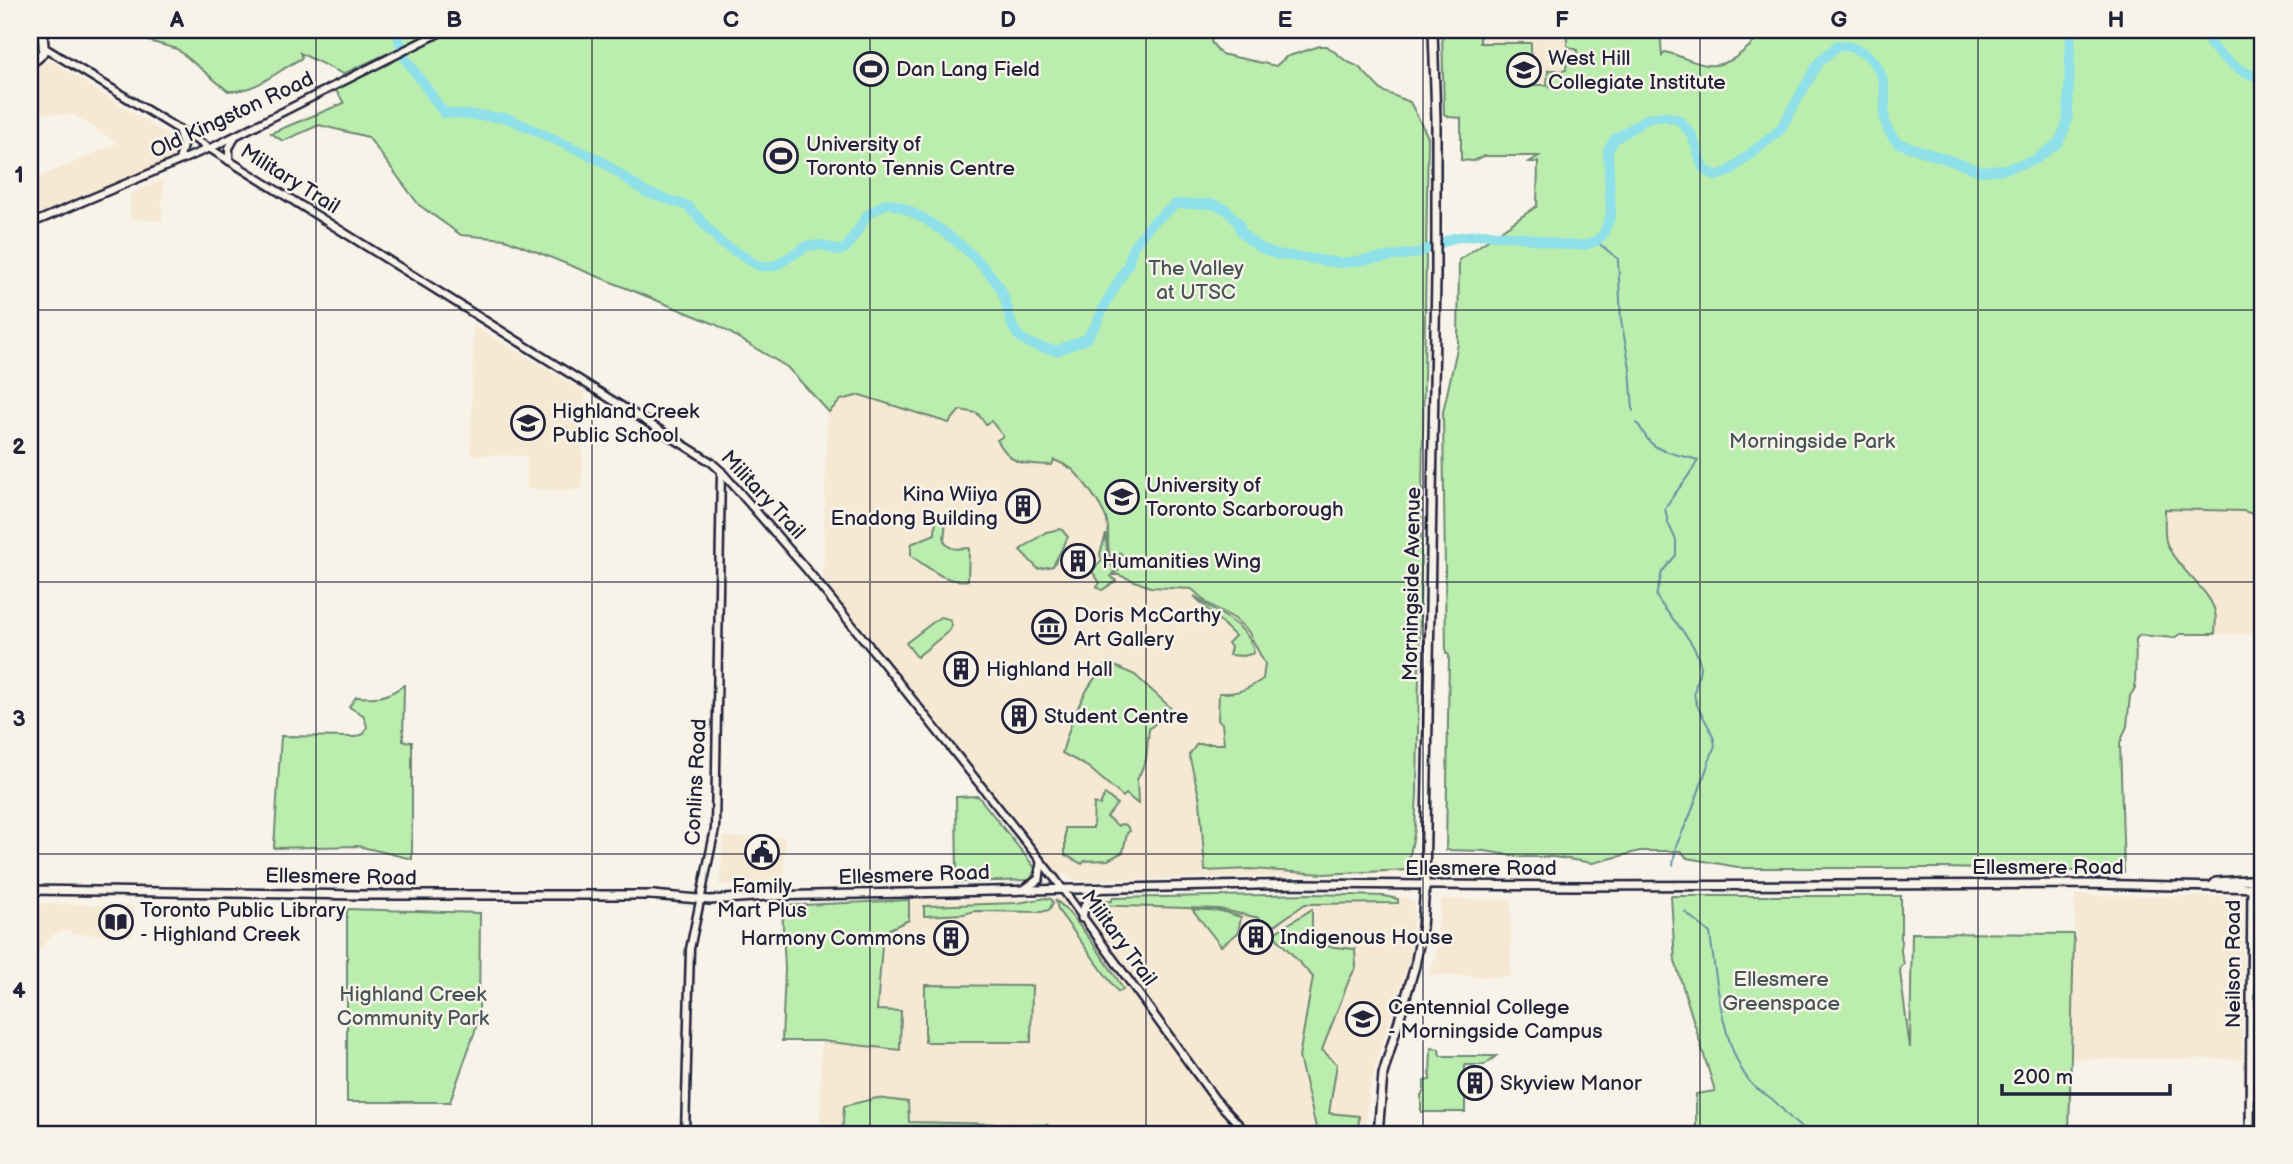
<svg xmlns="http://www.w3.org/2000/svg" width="2293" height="1164" font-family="'Balsamiq Sans',sans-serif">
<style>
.built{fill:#f6e9d4}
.green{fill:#bbeeae;stroke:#6e8874;stroke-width:2}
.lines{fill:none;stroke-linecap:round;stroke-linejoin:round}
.stream{stroke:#6394a3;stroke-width:2}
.river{stroke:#8fe0e9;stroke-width:10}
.tertiary-casing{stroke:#22223b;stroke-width:11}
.secondary-casing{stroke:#22223b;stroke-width:12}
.primary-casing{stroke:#22223b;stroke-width:13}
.tertiary{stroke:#f7f3e8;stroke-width:6}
.secondary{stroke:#f7f3e8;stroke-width:7}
.primary{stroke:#f7f3e8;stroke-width:8}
.grid{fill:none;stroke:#22223b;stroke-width:2;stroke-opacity:0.55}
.labels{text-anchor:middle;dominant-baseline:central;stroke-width:5;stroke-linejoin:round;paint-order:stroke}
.poi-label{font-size:21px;fill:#22223b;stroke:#f7f3e8;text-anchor:start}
.street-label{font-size:21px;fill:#22223b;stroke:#f7f3e8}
.park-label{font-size:21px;fill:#485558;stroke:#f7f3e8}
.neatline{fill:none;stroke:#22223b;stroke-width:2.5}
.grid-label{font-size:23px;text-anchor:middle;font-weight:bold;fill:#22223b}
</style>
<rect width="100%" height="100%" fill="#f7f3e8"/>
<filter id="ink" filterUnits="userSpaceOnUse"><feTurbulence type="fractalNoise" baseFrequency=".0143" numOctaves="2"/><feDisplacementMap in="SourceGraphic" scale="14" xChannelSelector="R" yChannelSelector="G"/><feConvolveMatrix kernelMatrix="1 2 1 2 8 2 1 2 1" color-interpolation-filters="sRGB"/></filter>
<g filter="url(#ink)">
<g class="built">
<path d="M1442,30H1660L1595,84L1499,92Z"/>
<path d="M1204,35L1221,54L1374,87L1410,102L1428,137L1410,871L1408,873L1074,881L1065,874L1059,877L823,580L828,370Z"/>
<path d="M51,61L180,143L179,157L30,218V181L118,143L74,115L30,112V72L33,66Z"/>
<path d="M163,180L162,221L130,219V194Z"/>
<path d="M473,325L585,392L582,490L527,489V456L471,455Z"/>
<path d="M2165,507L2244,511L2255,515L2263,516V870L2257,634H2215V611L2165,543Z"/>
<path d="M724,837H785L784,886L719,885Z"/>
<path d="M1312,894L1405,897L1415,903L1410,959L1377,1061L1369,1092L1365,1134H820L821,1041H782L785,970L782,906L909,900Z"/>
<path d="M2075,895L2243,897L2242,1059H2072Z"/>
<path d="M1441,899H1511V977L1429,975L1436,953Z"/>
<path d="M30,903L134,906L132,935L73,934L68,930L58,932L48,939L30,964Z"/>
</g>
<g class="green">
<path d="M126,30H438L343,74L300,53L302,58C278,70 256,93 228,91L177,49L138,38Z"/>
<path d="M453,30H1215L1211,42L1221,54L1276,66L1286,57L1320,46H1327L1346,61L1359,67L1382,91L1410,102L1428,137L1417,793L1415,829L1407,870L1323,874L1251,869L1205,871L1200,800L1189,755L1197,744H1224L1222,723L1218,720L1219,693C1238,694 1248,689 1263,679L1265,664L1248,631L1235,619L1207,603L1192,589L1150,587L1119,575H1113L1121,568L1123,557L1120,552L1121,561L1117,564C1102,555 1112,531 1106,518C1102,506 1083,480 1074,471C1069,466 1061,463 1054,460L1052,465C1022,463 1014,468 997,440L1003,436L991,421L986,424L977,413L960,410L949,423L860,395L841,400L829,412L787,367L715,324L505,239L461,235L419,205L368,137L319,125L283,141L271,133L344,103L335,89Z"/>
<path d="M1442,30H1480V43H1531V85H1547L1548,70H1557L1549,88L1559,71L1566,70L1567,58L1577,55V50L1567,46V30H1660L1662,56L1665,52C1679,55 1696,64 1707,65C1732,68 1750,45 1767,30H2263V516L2255,515L2244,511L2165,509C2165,519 2164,532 2166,541C2173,566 2210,589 2215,612C2217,618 2215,627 2215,634H2180L2174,638L2140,635L2136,639L2135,688L2130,696L2127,726L2120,743L2124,872L1942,868H1743L1687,858L1681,851H1640L1593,863L1554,857H1521L1485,851L1446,850L1449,655L1446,653L1443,412L1458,344L1459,260L1537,206L1538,162H1529L1539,156H1484L1473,161L1461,160V118L1449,117L1444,114Z"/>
<path d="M936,514H940L946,520L944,541C950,551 958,549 969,548L968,580C945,584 930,568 911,556V544L935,534Z"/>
<path d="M1061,529L1068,537L1053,566L1038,569L1020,550L1046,532Z"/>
<path d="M1106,534L1107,552L1114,571L1111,576L1116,581L1102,590L1097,587L1100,583L1092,571L1102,560L1100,554Z"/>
<path d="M1194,596C1200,599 1206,605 1213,609C1230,620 1251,630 1254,653L1244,656L1229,655L1231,647L1228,643L1235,636Z"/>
<path d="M940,617L949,619L952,625L950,630L917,657L906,643Z"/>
<path d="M1108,663L1135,675L1170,707L1172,713L1161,718L1149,729L1146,760L1137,780L1138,804L1126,794L1123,797L1088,767L1062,753C1071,721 1083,687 1108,663Z"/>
<path d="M404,685L403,741L412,742V859L358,846L274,848L281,736L355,737L364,734L367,726L363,715L349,707L356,697C378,698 386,698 404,685Z"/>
<path d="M1105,794L1117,804L1107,817L1118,826L1120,824L1126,825L1130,831L1127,833L1123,852L1108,860L1085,861L1082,864L1065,855V828H1093L1094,803L1100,805Z"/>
<path d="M978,796L1035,868L1031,880L957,882L956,797Z"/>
<path d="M1312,894L1384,896L1398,899V903L1305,904L1268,930L1259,918L1219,909L1091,905L1093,902L1112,901V898Z"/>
<path d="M1671,896H1901V952L1904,964L1901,966L1900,972L1910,1048L1912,933L2074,934L2069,1134H1696V1094L1715,1091L1675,961Z"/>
<path d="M1046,898L1051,899L1053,903L1049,910L1041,912L974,911L964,914L924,916V906L1018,903Z"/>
<path d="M909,900V920L883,932L877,1010L901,1011L900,1050L821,1041H782L785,970L782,906Z"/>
<path d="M1056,901C1071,909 1113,971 1123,989L1118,992L1058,910Z"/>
<path d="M347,909L480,913L479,1013L475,1031L450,1102H347Z"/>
<path d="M1192,909L1221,911L1241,917L1238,933L1221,946Z"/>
<path d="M1312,909V933L1324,946L1355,949L1356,967L1349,980L1322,1050L1337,1064L1329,1113L1359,1116L1358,1134H1321L1316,1127L1299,1057L1313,977L1273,934Z"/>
<path d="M925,985L1032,986L1031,1042H925Z"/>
<path d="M1431,1048L1439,1049L1440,1056H1496L1484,1065H1465V1112H1421V1095L1424,1091V1081L1430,1080Z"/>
<path d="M877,1098L908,1102L909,1122L1047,1125L1064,1134H842L844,1106Z"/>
</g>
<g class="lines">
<g class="stream">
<path d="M1596,241L1618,259L1621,320L1630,368L1633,411"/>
<path d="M1637,423C1642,429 1645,437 1650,442C1660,453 1684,456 1698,460C1690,477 1675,491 1665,508L1668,523L1676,540V555L1662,572L1656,596C1667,616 1699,643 1700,666C1700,677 1692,689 1695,699C1699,715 1713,727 1715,745L1691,813L1676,846L1673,865"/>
<path d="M1685,912L1710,933C1716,978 1722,1047 1750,1082C1756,1090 1765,1093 1772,1099C1788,1113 1790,1122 1811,1134"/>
</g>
<g class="river">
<path d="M396,30L405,58L444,113L507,118L600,160L645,192L688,206L720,242L759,266H775L807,246L822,245L839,251L847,247L868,214L887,203C923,210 988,261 1003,294C1009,309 1009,328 1021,338C1030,346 1045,348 1056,351L1086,339L1096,325L1104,306L1128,265L1133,247L1150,225L1176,204H1212L1226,209L1240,225V230L1246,237L1259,247L1275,254L1341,263L1418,253L1453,238L1484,234L1521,237L1563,245H1585L1596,241L1603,235L1611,215L1608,150L1615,139L1648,118L1664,116L1679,120L1692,135L1703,168L1716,176L1728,172L1780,130L1819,62L1838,45C1862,47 1880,60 1884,86C1889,111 1875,118 1898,143L1981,171L2005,169L2035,160L2058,143L2065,129L2068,114L2071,30"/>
<path d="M2202,30C2213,54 2238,72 2263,79"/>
</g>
<g class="tertiary-casing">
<g id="tertiary">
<path d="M45,48L201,143L711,462L721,471L807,570L884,664L1056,880L1215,1099L1248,1134"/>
<path d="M178,129L183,146L179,160"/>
<path d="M229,161V148L234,139"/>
<path d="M30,224L217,145L445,30"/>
<path d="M685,1134L690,949L715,829L721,471"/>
</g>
</g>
<g class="secondary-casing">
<g id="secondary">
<path d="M2212,886L2216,882L2263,879"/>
<path d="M1025,889L1039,879L1041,862"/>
<path d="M30,890L361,895H655"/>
<path d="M652,895L710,900L768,896L1303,884L1574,886L2086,884L2263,888"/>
<path d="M1082,918C1084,906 1087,895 1099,889"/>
<path d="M1378,1134L1383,1074L1415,966L1422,928L1425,885L1436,276V119L1433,30"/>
<path d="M2250,1134L2252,879"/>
</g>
</g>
<g class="primary-casing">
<g id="primary">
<path d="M30,37L38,30"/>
<path d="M30,63C49,53 43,47 42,30"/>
</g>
</g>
<use href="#tertiary" class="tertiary"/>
<use href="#secondary" class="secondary"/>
<use href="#primary" class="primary"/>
</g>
</g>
<path class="grid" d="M316,30V1134M592,30V1134M870,30V1134M1146,30V1134M1423,30V1134M1700,30V1134M1978,30V1134M30,310H2263M30,582H2263M30,854H2263"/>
<defs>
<g id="stadium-ring" transform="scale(1.75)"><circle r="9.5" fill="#f7f3e8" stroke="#22223b" stroke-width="1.5"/><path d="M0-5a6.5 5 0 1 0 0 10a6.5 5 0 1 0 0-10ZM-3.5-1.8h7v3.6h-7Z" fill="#22223b"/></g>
<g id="school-ring" transform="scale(1.75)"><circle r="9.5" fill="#f7f3e8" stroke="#22223b" stroke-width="1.5"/><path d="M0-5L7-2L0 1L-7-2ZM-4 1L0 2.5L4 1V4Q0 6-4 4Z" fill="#22223b"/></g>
<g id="university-ring" transform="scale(1.75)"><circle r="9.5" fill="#f7f3e8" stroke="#22223b" stroke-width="1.5"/><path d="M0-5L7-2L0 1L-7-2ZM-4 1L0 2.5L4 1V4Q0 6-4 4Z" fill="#22223b"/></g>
<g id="building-ring" transform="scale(1.75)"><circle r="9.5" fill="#f7f3e8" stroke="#22223b" stroke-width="1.5"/><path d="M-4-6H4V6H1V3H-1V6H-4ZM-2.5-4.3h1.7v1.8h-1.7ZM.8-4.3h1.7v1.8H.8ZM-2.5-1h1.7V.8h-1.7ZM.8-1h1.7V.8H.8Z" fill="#22223b"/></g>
<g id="museum-ring" transform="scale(1.75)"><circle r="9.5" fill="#f7f3e8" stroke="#22223b" stroke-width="1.5"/><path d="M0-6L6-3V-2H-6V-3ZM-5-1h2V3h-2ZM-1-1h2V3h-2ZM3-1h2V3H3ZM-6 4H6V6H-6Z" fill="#22223b"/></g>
<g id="civic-ring" transform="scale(1.75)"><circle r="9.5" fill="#f7f3e8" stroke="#22223b" stroke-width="1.5"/><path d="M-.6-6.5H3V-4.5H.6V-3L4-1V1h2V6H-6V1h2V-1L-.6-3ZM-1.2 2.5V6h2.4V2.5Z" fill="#22223b"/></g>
<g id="library-ring" transform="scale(1.75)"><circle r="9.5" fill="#f7f3e8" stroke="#22223b" stroke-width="1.5"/><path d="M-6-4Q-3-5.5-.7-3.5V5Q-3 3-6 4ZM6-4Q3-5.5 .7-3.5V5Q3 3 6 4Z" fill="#22223b"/></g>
</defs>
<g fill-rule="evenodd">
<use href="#stadium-ring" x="871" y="69"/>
<use href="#school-ring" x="1524" y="70"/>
<use href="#stadium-ring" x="781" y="156"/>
<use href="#school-ring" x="528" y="423"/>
<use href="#university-ring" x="1122" y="497"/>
<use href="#building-ring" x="1023" y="506"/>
<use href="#building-ring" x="1078" y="561"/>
<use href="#museum-ring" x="1049" y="627"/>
<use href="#building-ring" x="961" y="669"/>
<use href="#building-ring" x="1019" y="716"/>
<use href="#civic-ring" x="762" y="852"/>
<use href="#library-ring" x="116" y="922"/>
<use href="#building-ring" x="1256" y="937"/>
<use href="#building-ring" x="951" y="938"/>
<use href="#university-ring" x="1363" y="1019"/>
<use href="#building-ring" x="1475" y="1083"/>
</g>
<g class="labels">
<g class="poi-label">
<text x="1548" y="58">West Hill<tspan x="1548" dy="24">Collegiate Institute</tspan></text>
<text x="896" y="69">Dan Lang Field</text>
<text x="806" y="144">University of<tspan x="806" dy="24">Toronto Tennis Centre</tspan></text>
<text x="552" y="411">Highland Creek<tspan x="552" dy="24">Public School</tspan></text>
<text x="1146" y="485">University of<tspan x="1146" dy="24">Toronto Scarborough</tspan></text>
<text x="998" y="494" text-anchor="end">Kina Wiiya<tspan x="998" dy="24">Enadong Building</tspan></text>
<text x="1102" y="561">Humanities Wing</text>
<text x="1074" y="615">Doris McCarthy<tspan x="1074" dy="24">Art Gallery</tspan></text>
<text x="986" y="669">Highland Hall</text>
<text x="1044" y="716">Student Centre</text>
<text x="762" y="886" text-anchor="middle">Family<tspan x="762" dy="24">Mart Plus</tspan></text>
<text x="140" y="910">Toronto Public Library<tspan x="140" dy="24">- Highland Creek</tspan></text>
<text x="1280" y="937">Indigenous House</text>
<text x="926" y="938" text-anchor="end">Harmony Commons</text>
<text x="1388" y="1007">Centennial College<tspan x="1388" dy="24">- Morningside Campus</tspan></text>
<text x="1500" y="1083">Skyview Manor</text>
</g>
<g class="street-label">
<text transform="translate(232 115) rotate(-25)">Old Kingston Road</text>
<text transform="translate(290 179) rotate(32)">Military Trail</text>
<text transform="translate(763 495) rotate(47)">Military Trail</text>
<text transform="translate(1412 584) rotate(-89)">Morningside Avenue</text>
<text transform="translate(696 782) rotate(-87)">Conlins Road</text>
<text x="2048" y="867">Ellesmere Road</text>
<text x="1481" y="868">Ellesmere Road</text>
<text transform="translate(914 875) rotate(-2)">Ellesmere Road</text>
<text transform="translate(341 877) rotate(1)">Ellesmere Road</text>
<text transform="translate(1119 938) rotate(54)">Military Trail</text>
<text transform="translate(2233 964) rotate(-90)">Neilson Road</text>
</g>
<g class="park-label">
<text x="1196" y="268">The Valley<tspan x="1196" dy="24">at UTSC</tspan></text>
<text x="1812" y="441">Morningside Park</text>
<text x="1781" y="979">Ellesmere<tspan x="1781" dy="24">Greenspace</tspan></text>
<text x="413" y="994">Highland Creek<tspan x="413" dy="24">Community Park</tspan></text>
</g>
</g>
<rect width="2293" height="1164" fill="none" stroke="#f7f3e8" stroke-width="77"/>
<path d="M2002 1084v10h168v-10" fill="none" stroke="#22223b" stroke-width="3.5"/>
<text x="2013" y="1084" font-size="21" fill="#22223b" stroke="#f7f3e8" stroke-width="5" paint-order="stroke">200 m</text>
<rect x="38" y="38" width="2216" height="1088" class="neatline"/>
<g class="grid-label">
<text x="177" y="27">A</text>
<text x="454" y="27">B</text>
<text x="731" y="27">C</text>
<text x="1008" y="27">D</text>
<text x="1285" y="27">E</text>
<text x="1562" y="27">F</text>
<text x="1839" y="27">G</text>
<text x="2116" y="27">H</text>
<text x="19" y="182">1</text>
<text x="19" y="454">2</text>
<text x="19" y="726">3</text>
<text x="19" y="998">4</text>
</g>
</svg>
